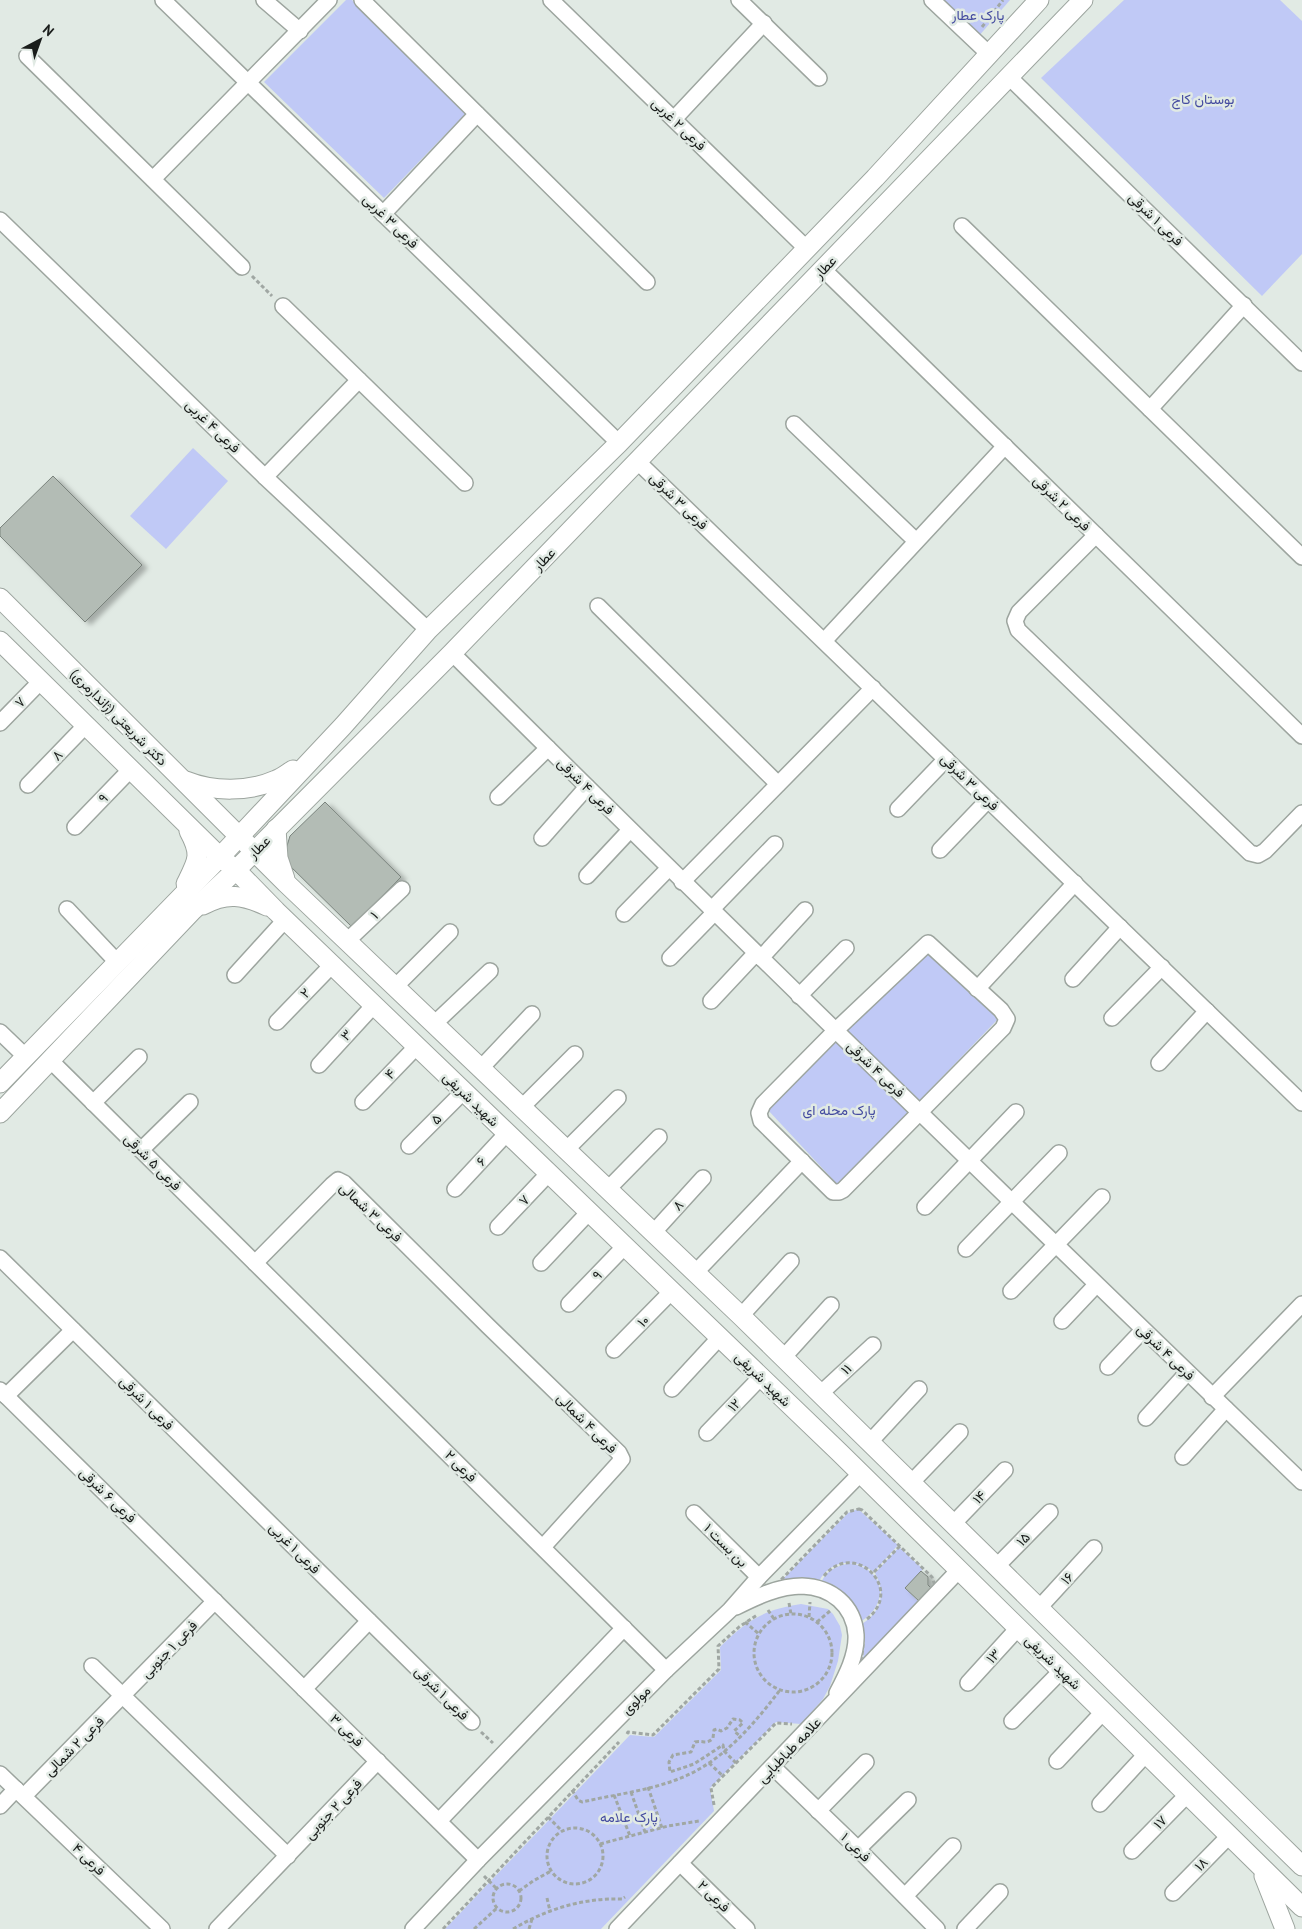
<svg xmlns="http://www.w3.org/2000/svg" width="1302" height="1929" font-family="'PT Sans',Vazirmatn,sans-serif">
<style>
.green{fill:#c0c9f6}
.building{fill:#b3bcb5;stroke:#7a837d;filter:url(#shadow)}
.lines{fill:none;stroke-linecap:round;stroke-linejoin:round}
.minor-casing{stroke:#9da59f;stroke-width:18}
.major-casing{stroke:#9da59f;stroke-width:21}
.path{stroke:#a0a7a3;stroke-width:3;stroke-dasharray:4 2.5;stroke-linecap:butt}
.minor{stroke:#fff;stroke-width:15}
.major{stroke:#fff;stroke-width:19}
.labels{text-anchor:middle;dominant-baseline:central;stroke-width:5;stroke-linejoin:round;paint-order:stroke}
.park-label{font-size:14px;fill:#444ba0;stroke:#e1eae4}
.street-label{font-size:14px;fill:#1a1d1b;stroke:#e1eae4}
</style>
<defs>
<filter id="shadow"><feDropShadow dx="5.5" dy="3" stdDeviation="2.5" flood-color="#0004"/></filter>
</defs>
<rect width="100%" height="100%" fill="#e1eae4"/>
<g class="green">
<path d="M346,0H352L467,112L384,198L264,82Z"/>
<path d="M940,0H1010L978,37Z"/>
<path d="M1124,0H1280L1302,21V254L1262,296L1041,78Z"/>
<path d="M193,448L228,481L166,549L130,516Z"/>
<path d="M928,952L998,1019L838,1185L767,1109Z"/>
<path d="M858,1509L898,1545L874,1572C855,1558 831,1559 819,1581L778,1584L848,1513Z"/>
<path d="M899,1547L923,1569L905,1588L920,1603L863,1659L865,1641L862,1624C882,1611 886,1593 875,1573Z"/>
<path d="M850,1563C886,1569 890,1604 860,1622L821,1583C826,1570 837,1566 850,1563Z"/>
<path d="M801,1604L828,1609L833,1614L840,1626L842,1635L838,1661L830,1686L823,1699L801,1724L776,1722L710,1788L714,1811L601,1929H445L630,1735L654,1737L721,1670L720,1647C747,1620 763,1610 801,1604Z"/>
</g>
<g class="building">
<path d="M53,476L142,565L85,622L0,536V528Z"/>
<path d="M325,802L401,877L352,927L287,863L286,849L290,836Z"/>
<path d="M921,1571L928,1577V1585L932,1589L920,1602L905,1588Z"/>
</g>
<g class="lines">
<g class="minor-casing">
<g id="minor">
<path d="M163,0L619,443"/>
<path d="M264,0L300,31"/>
<path d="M362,0L647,282"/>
<path d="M551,0L806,248"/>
<path d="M739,0L819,78"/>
<path d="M932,0L989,54"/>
<path d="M27,56L242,267"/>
<path d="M1009,77L1302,363"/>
<path d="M674,119L764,23"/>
<path d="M153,179L329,0"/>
<path d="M383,214L477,114"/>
<path d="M0,220L265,477L428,630"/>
<path d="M962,226L1302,557"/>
<path d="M823,269L1302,736"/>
<path d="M283,306L465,483"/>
<path d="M1150,409L1244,305"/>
<path d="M794,424L916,541"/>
<path d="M638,462L1302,1103"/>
<path d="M265,477L359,380"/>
<path d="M1096,535L1019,612L1015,621L1018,630L1250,853L1258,855L1265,851L1302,813"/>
<path d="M598,606L778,784"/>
<path d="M824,641L1005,446"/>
<path d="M452,653C733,932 1017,1208 1302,1482"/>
<path d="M0,723L41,681"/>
<path d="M28,785L86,725"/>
<path d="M498,797L548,748"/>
<path d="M898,809L946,759"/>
<path d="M75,827L131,769"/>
<path d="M542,838L587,787"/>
<path d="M940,850L988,800"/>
<path d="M587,876L630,830"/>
<path d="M682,882L873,688"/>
<path d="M67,909L117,962"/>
<path d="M711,910L775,844"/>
<path d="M624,914L669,868"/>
<path d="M347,941L402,889"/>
<path d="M928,943L1001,1010L1007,1019L1003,1028L843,1190L839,1192H833L761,1121L759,1113L763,1104L836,1030Z"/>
<path d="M670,958L714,913"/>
<path d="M761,958L805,910"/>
<path d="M235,975L285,920"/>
<path d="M1073,979L1120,927"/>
<path d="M395,987L450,932"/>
<path d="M977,989L1075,883"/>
<path d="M799,996L846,948"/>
<path d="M711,1001L756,953"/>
<path d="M1112,1018L1162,967"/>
<path d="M277,1022L332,965"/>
<path d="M434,1024L490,971"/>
<path d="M0,1032L26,1057"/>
<path d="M50,1060L666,1670"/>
<path d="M1159,1063L1207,1011"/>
<path d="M319,1065L374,1005"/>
<path d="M481,1068L532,1014"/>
<path d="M363,1102L417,1046"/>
<path d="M93,1103L139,1057"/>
<path d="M522,1107L575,1054"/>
<path d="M409,1146L464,1091"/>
<path d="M141,1150L190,1102"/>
<path d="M566,1150L618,1098"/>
<path d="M455,1189L507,1133"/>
<path d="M608,1189L659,1137"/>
<path d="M925,1207L1016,1112"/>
<path d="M498,1227L549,1173"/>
<path d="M653,1233L703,1178"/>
<path d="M966,1249L1059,1153"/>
<path d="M0,1258L472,1722"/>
<path d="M255,1263L332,1185L338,1180L344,1183L488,1326L619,1453L622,1459L618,1464L543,1547"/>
<path d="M541,1263L589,1212"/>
<path d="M695,1273L802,1161"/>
<path d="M1011,1291L1102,1197"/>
<path d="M569,1304L625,1246"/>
<path d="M741,1316L791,1261"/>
<path d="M1062,1321L1096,1285"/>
<path d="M614,1350L672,1291"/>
<path d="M783,1358L831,1305"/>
<path d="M1108,1367L1143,1330"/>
<path d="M672,1389L720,1337"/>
<path d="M0,1390L478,1860"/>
<path d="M820,1394L873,1345"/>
<path d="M6,1396L73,1330"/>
<path d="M1212,1397L1302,1304"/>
<path d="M1146,1418L1187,1373"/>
<path d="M707,1433L761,1377"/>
<path d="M870,1442L919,1389"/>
<path d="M1183,1457L1226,1409"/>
<path d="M911,1483L960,1432"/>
<path d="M694,1513L759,1577"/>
<path d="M953,1524L1005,1470"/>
<path d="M996,1567L1050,1512"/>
<path d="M736,1607C756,1597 779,1586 802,1586C831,1587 854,1605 856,1635C857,1655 846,1676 837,1693"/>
<path d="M1039,1608L1094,1548"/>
<path d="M92,1666L288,1856"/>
<path d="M968,1683L1018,1628"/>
<path d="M304,1689L369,1621"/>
<path d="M1012,1721L1062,1670"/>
<path d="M1057,1761L1104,1711"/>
<path d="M773,1767L858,1849L937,1929"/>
<path d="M0,1774L162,1929"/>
<path d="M24,1796L215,1601"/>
<path d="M1100,1804L1147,1753"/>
<path d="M0,1806L16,1789"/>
<path d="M818,1811L866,1762"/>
<path d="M439,1821L624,1628"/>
<path d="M858,1849L908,1800"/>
<path d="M1132,1851L1188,1794"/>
<path d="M680,1863L747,1929"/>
<path d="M1173,1893L1229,1836"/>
<path d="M905,1896L953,1846"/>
<path d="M217,1929L378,1761"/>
<path d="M413,1929L478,1860L666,1670L730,1610L759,1577L861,1473"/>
<path d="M617,1929L959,1570"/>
<path d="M965,1929L1000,1892"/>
</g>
</g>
<g class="major-casing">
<g id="major">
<path d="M0,598L286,883L741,1316L1302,1866"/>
<path d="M0,641L220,857L236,870L276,911L839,1452L1302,1907"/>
<path d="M186,781C213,792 249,792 276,780C282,778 288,773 293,770"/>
<path d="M276,829L278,858L285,879"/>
<path d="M186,884C198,860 202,855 189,831"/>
<path d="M203,905C227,892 243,895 267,906"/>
<path d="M0,1083L220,857L343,726L428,630L619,443L875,178L1039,0"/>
<path d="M0,1113L193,910L236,870L452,653L1083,0"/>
<path d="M1264,1876L1285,1929"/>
</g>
</g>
<g class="path">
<path d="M982,27L1003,0"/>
<path d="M252,276L272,296"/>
<path d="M859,1509L862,1510L932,1577L935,1586L931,1593L860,1664C875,1605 833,1571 776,1585L847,1512Z"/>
<path d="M874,1572L900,1546"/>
<path d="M824,1576C853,1539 906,1588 867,1619"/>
<path d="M789,1603L791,1614"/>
<path d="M768,1610L774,1619"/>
<circle cx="793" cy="1653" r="39"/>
<path d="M809,1617L810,1602"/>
<path d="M745,1622L759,1634"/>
<path d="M817,1622L830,1611"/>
<path d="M481,1732L493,1743"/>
<path d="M627,1734L628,1732L653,1735L719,1669L718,1646L739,1627L757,1615"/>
<path d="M709,1763L723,1776"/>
<path d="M736,1763L724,1751L723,1745L694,1764L670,1772L669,1762L673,1755L691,1752L695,1742C703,1740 707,1745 713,1738L714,1730L717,1729L721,1731L727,1728L733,1719L740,1720L743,1723L734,1731L740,1736"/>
<path d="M648,1787L662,1828"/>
<path d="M572,1790L578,1800L582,1802C621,1793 666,1789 701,1768C732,1750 758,1719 780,1690"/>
<path d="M631,1792L645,1832"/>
<path d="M614,1795L630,1836"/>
<path d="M714,1805L711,1788L776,1723L792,1724"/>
<path d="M548,1817L562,1831"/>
<circle cx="575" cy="1856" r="28"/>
<path d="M600,1844L668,1826L699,1821"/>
<path d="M484,1876L497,1889"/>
<circle cx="507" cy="1898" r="14"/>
<path d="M519,1891L533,1881L551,1871"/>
<path d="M547,1898L550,1911"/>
<path d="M443,1929L619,1742"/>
<path d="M474,1929L497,1908"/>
<path d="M513,1929C547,1909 582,1898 622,1899L625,1897"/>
<path d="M529,1929L532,1919"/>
</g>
<use href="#minor" class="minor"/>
<use href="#major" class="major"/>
</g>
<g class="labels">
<g class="park-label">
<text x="978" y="15">پارک عطار</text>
<text x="1203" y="99">بوستان کاج</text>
<text x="839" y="1110">پارک محله ای</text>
<text x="629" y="1817">پارک علامه</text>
</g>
<g class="street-label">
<text transform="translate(679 124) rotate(44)">فرعی ۲ غربی</text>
<text transform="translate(1156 219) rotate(44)">فرعی ۱ شرقی</text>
<text transform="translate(391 221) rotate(44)">فرعی ۳ غربی</text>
<text transform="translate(825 267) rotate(-46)">عطار</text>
<text transform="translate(213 426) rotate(44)">فرعی ۴ غربی</text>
<text transform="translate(679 501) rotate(44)">فرعی ۳ شرقی</text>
<text transform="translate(1062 503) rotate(44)">فرعی ۲ شرقی</text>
<text transform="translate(544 559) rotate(-46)">عطار</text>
<text transform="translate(20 702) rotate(-45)">۷</text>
<text transform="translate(119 717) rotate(45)">دکتر شریعتی (ژاندارمری)</text>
<text transform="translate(57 755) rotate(-46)">۸</text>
<text transform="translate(970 782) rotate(44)">فرعی ۳ شرقی</text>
<text transform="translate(586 786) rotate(45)">فرعی ۴ شرقی</text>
<text transform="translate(103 798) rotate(-46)">۹</text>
<text transform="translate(259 847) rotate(-45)">عطار</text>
<text transform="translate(374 915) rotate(-44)">۱</text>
<text transform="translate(305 993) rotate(-46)">۲</text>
<text transform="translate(346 1035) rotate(-47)">۳</text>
<text transform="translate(876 1069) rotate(44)">فرعی ۴ شرقی</text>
<text transform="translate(390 1074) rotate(-46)">۴</text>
<text transform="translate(471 1099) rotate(44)">شهید شریفی</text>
<text transform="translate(436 1119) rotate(-46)">۵</text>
<text transform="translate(481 1161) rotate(-47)">۶</text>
<text transform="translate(153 1162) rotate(45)">فرعی ۵ شرقی</text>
<text transform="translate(524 1200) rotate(-46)">۷</text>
<text transform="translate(678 1205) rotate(-47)">۸</text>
<text transform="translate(371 1212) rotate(43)">فرعی ۳ شمالی</text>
<text transform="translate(597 1275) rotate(-46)">۹</text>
<text transform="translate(643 1321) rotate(-45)">۱۰</text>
<text transform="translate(1166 1352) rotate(44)">فرعی ۴ شرقی</text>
<text transform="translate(846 1369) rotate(-43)">۱۱</text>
<text transform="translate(763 1379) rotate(44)">شهید شریفی</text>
<text transform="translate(147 1403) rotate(45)">فرعی ۱ شرقی</text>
<text transform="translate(734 1405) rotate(-47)">۱۲</text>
<text transform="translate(587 1423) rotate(45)">فرعی ۴ شمالی</text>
<text transform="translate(461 1466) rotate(45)">فرعی ۲</text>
<text transform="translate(108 1495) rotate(44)">فرعی ۶ شرقی</text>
<text transform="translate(979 1497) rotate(-46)">۱۴</text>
<text transform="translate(1023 1539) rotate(-46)">۱۵</text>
<text transform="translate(726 1545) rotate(45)">بن بست ۱</text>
<text transform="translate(295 1548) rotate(45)">فرعی ۱ غربی</text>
<text transform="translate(1067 1578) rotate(-47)">۱۶</text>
<text transform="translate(169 1649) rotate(-46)">فرعی ۱ جنوبی</text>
<text transform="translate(993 1656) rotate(-47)">۱۳</text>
<text transform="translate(1053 1662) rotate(44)">شهید شریفی</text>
<text transform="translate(442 1693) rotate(45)">فرعی ۱ شرقی</text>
<text transform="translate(636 1700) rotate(-45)">مولوی</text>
<text transform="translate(347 1730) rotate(44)">فرعی ۳</text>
<text transform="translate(74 1746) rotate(-45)">فرعی ۲ شمالی</text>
<text transform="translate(789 1750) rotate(-46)">علامه طباطبایی</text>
<text transform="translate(333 1809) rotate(-47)">فرعی ۲ جنوبی</text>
<text transform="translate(1160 1822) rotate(-45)">۱۷</text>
<text transform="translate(856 1847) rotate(44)">فرعی ۱</text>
<text transform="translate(89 1859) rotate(44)">فرعی ۴</text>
<text transform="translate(1201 1864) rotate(-45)">۱۸</text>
<text transform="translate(714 1896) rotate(44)">فرعی ۲</text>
</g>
</g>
<g transform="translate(40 40) rotate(41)" stroke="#e1eae4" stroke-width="4" paint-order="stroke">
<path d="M0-4L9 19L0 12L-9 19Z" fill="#1a1d1b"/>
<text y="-8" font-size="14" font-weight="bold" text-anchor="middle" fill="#1a1d1b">N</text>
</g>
</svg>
